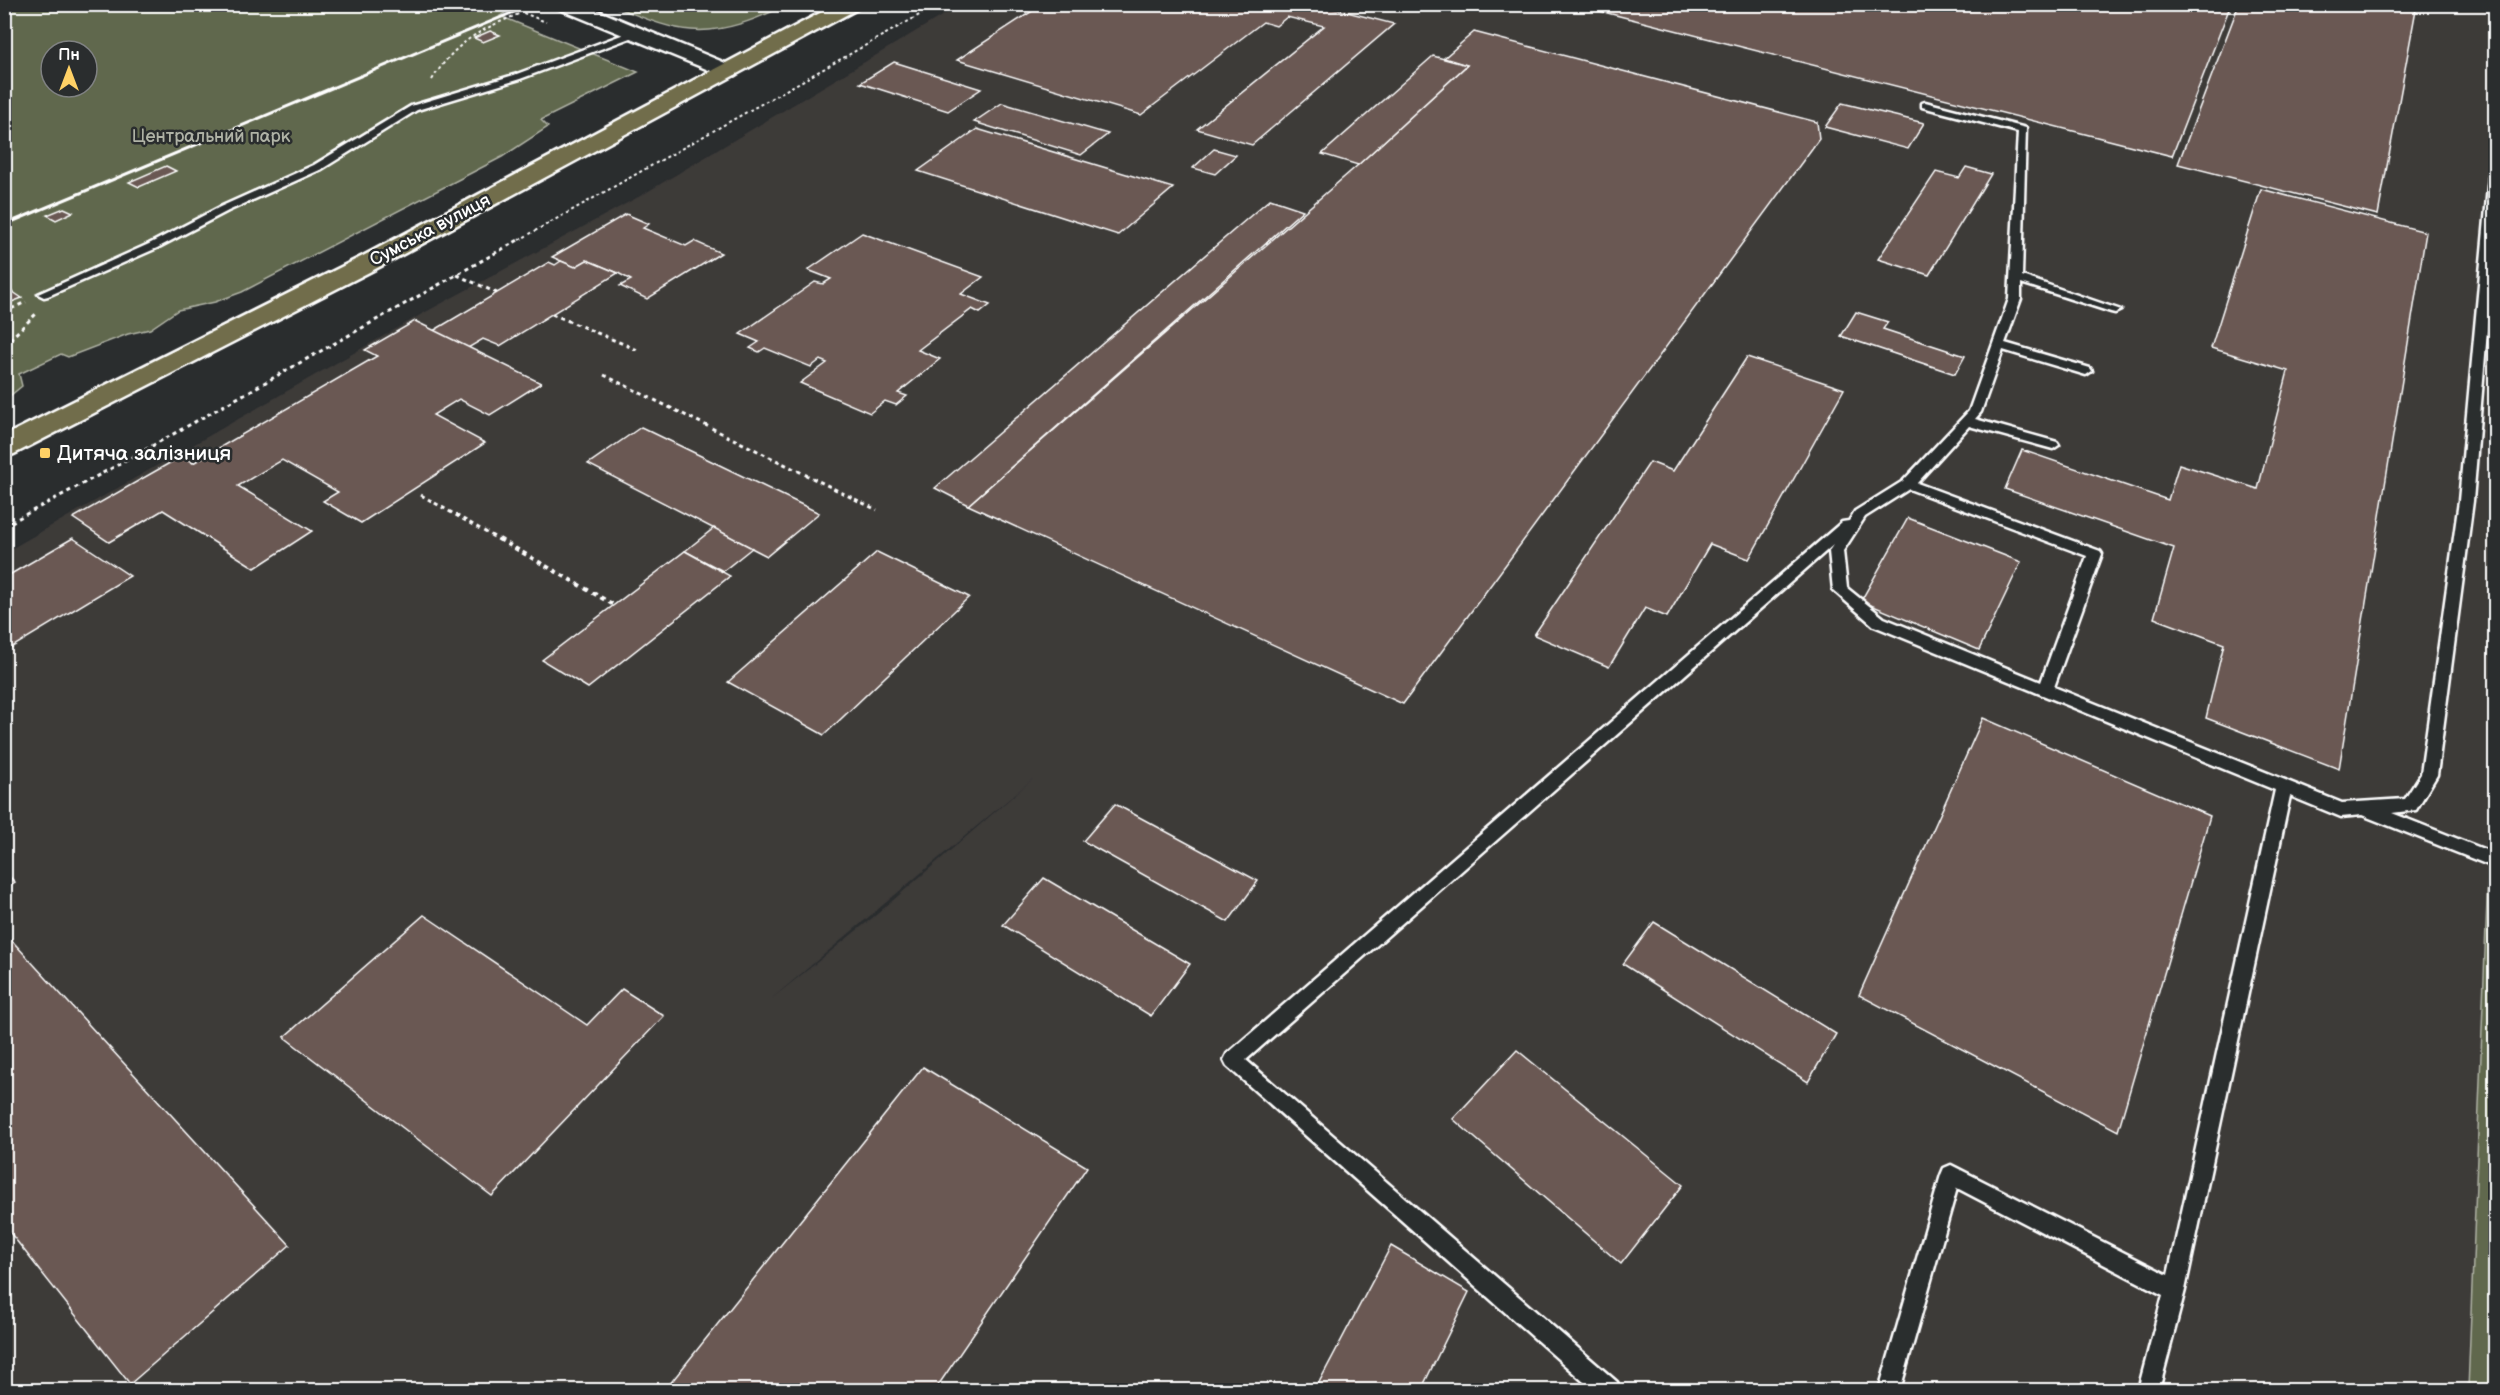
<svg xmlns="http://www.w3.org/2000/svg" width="2500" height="1395" font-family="'Balsamiq Sans',sans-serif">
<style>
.built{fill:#3d3a39;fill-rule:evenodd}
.green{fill:#60674d;stroke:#b0b3a6;stroke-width:1.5;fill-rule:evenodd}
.building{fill:#6a5853;stroke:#fff;stroke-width:1.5}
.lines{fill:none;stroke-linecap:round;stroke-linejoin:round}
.service-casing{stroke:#fff;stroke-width:5}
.secondary-casing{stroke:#fff;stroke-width:5}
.primary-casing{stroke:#fff;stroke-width:5}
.path-far2{stroke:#fff;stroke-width:2;stroke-dasharray:3 3;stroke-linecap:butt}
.path-far1{stroke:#fff;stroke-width:3;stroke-dasharray:4 4;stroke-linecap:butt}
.path{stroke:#fff;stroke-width:4;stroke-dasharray:4.5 4.5;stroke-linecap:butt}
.service{fill:#2a2d2e;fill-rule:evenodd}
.secondary{fill:#2a2d2e;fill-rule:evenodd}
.primary{fill:#716d4b;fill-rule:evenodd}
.rail{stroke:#fff;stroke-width:3}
.poi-dot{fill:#ffd166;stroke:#2a2d2e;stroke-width:2}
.labels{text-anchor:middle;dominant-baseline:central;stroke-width:5;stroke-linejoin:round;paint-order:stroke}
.far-park-label{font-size:18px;fill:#b0b3a6;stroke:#2a2d2e}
.far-street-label{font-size:18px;fill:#fff;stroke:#2a2d2e}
.poi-label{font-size:21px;fill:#fff;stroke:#2a2d2e;text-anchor:start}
</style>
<rect width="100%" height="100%" fill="#2a2d2e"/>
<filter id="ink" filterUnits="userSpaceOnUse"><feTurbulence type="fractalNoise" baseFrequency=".0167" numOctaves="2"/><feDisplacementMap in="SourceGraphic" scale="12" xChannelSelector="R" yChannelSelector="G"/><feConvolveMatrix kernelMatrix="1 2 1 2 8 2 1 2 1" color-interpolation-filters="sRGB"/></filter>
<g filter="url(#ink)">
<path class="built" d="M960,5H2495V1390H5L4,553L422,314L642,195ZM1035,777L876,915L770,1000Z"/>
<g class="green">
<path d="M4,5H484L506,12L500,16L638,72L541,120L548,127L502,157L242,292L215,302L178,310L150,329L128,334L68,357L61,354L19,374L22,386L5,400ZM51,51H87V87H51Z"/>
<path d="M610,5H786C757,19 724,33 691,30C663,28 636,14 610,5Z"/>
<path d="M2495,694L2496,1390H2468Z"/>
</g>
<g class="building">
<path d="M1043,4H1316L1394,24L1252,145L1197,129L1324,26L1287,17L1276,26L1263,22L1141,115L957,60Z"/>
<path d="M1572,4H2231L2172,156Z"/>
<path d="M2239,4H2417L2378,215L2178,164Z"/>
<path d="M490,31L500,35L483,42L474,38Z"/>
<path d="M1474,32L1817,122L1819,139L1403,704L968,505L1358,165L1467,65L1444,58Z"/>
<path d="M1433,56L1467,65L1358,165L1322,154Z"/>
<path d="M894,62L981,89L948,111L860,83Z"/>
<path d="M1002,103L1108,134L1081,155L974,122Z"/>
<path d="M1842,103L1924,123L1908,149L1825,127Z"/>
<path d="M977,129L1173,188L1118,235L918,171Z"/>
<path d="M1214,149L1236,155L1215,174L1193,168Z"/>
<path d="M166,166L176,171L139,187L129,182Z"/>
<path d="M1966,167L1991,174L1929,275L1878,259L1936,172L1959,178Z"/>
<path d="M2261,189L2426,232L2339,769L2206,718L2224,644L2154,618L2174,548L2005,489L2022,450L2168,500L2179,464L2258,489L2288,371L2211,348Z"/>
<path d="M1270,199L1303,210L968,505L935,488Z"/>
<path d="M64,208L73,212L56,220L47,215Z"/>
<path d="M626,214L649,224L643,228L686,246L694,241L721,253L647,299L620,286L631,280L618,273L587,260L575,267L552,257Z"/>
<path d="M862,233L983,277L961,294L990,305L980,313L972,309L918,350L940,359L898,393L907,396L896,405L885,401L870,413L800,383L827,363L820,360L811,367L765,348L759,352L750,348L759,342L740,334L815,282L823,284L831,279L808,270Z"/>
<path d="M587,260L618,273L500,346L483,339L468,348L433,331L549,262L555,265L561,261L575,267Z"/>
<path d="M4,286L22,298L4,305Z"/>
<path d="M1856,312L1888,322L1883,329L1965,356L1955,374L1841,336Z"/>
<path d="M415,321L541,383L490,415L459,399L433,415L485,443L361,523L323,501L338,492L282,460L238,486L312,531L255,568L163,510L109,542L73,518L182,456L193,463L377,356L365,350Z"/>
<path d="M1747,357L1844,389L1749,559L1710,544L1667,617L1645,608L1609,667L1534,635L1650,462L1673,471Z"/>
<path d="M641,427L819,513L767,556L588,464Z"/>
<path d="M1908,518L2021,562L1979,650L1861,601Z"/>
<path d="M714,528L752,548L723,571L685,551Z"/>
<path d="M73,538L130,576L4,652V578Z"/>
<path d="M685,551L730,576L588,688L542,660Z"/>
<path d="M877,552L969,597L824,735L728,682Z"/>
<path d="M1983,718L2210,816L2118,1131L1859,995Z"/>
<path d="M1115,804L1258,881L1228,922L1083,841Z"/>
<path d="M4,871L15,882L4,889Z"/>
<path d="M1044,878L1190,964L1151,1016L1003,925Z"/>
<path d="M424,915L587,1025L622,989L664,1016L492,1196L284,1037Z"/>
<path d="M1654,922L1836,1034L1808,1082L1623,964Z"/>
<path d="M4,932L290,1245L130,1384L4,1225Z"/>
<path d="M1517,1050L1683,1185L1621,1264L1453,1119Z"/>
<path d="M923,1067L1087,1167L935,1390H665Z"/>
<path d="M1391,1246L1469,1292L1421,1390H1315Z"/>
</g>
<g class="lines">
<g class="service-casing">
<g id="service">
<path d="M635,30L639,33L638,35L520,79L417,110L322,169L228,211L157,248L48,296L44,297L38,294L149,244L220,207L314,165L411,106L514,75Z"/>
<path d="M1925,102L2026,128L2022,276L2121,310L2115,313L2111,312L2021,283V299L2005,343L2090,368L2092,371L2086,375L2003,350L1981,412L1975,419L2057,442L2059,445L2053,449L1969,426L1917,483L2100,551L2102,554L2054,687L2342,803L2405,799L2421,774L2459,501L2491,154L2496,151V221L2473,501L2437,775L2416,810L2392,813L2496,854V868L2362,815L2341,817L2290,796L2185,1290L2159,1390H2138L2163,1295L1957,1188L1900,1390H1879L1941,1175L1944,1168L1951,1165L2168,1275L2275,790L1874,626L1833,590L1829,551L1833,545L1246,1060L1617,1382L1620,1390H1593L1227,1066L1224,1060L1227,1054L1842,522L1849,521L1855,511L1903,481L1969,411L2009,299L2018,132L1922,107V103ZM1909,489L2087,556L2041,682L1884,618L1847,588L1843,551L1865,517Z"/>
</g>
</g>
<g class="secondary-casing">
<path id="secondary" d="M555,4H582L735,67L738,71L735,75H721L557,8Z"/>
</g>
<g class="primary-casing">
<path id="primary" d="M837,4H861L859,8L381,266L14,454L4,457V436L363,256Z"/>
</g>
<g class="path-far2">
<path d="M501,4L546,22"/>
<path d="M512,8L523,4"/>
<path d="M432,80C456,41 480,30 521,13"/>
<path d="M519,240L939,4"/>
</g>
<g class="path-far1">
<path d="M457,275L497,293"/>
<path d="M4,312L26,302"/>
<path d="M552,314L640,351"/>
<path d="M4,345L38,312"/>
<path d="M604,375L877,510"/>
<path d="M421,495L501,541"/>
<path d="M4,526L127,460L522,238"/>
</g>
<path class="path" d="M499,539L614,605"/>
<use href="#service" class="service"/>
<use href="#secondary" class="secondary"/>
<use href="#primary" class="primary"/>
<path class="rail" d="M4,225L533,4"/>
</g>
</g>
<rect class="poi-dot" x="39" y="447" width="12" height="12" rx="3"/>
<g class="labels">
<g class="far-park-label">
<text x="211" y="136">Центральний парк</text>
</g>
<g class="far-street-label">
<text transform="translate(430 230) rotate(-28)">Сумська вулиця</text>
</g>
<g class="poi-label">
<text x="57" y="453">Дитяча залізниця</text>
</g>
</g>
<rect width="2500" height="1395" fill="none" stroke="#2a2d2e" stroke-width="24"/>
<rect x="12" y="12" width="2476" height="1371" fill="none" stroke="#fff" stroke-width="2" filter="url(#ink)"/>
<g transform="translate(69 69)"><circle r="28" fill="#2a2d2e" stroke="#7f8182" stroke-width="1.5"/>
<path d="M0-4.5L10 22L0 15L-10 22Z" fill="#ffd166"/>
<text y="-9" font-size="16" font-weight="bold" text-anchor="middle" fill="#ffffff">Пн</text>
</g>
</svg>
